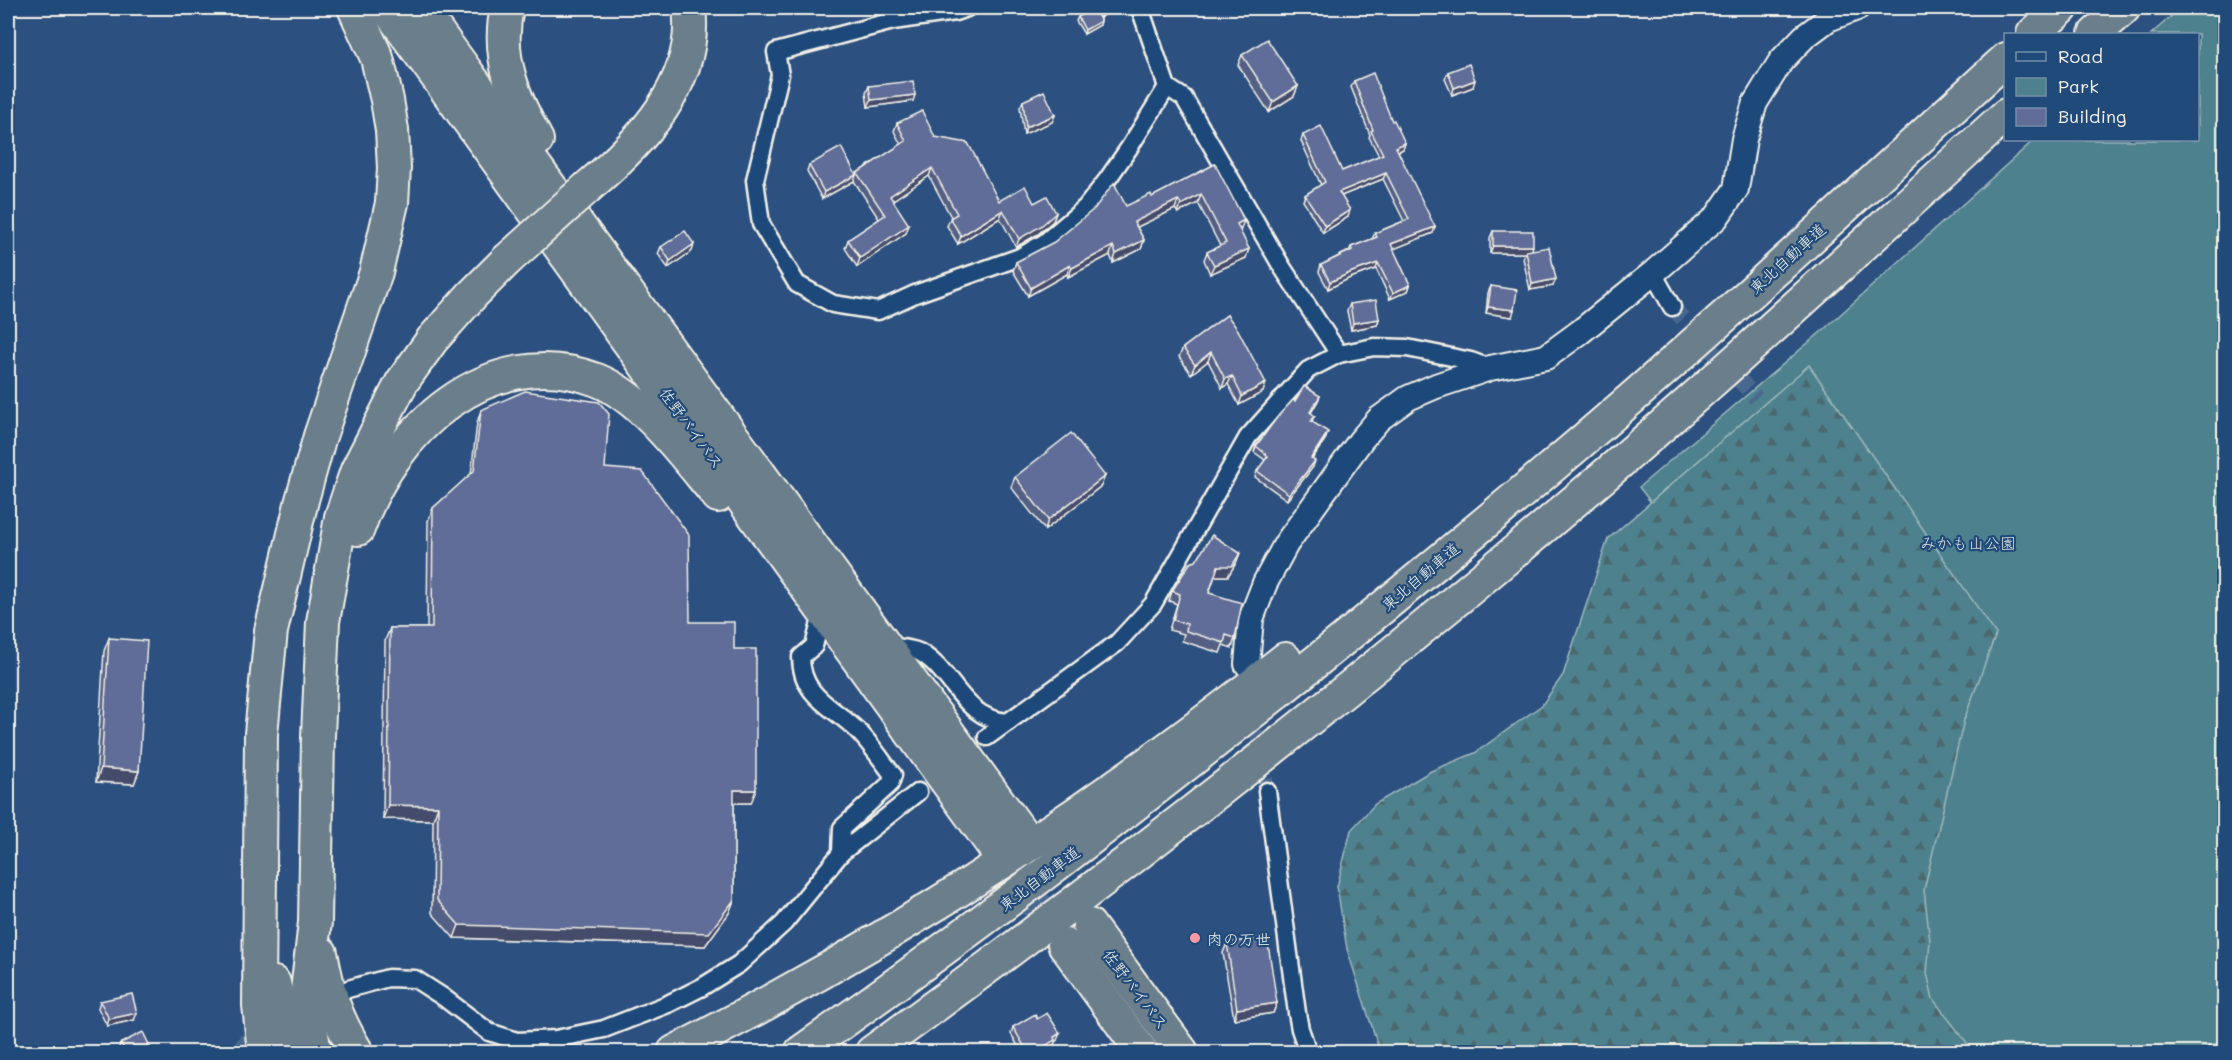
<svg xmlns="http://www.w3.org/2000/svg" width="2232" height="1060" font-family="Mali,'Klee One',sans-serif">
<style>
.green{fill:#4d818e;stroke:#a0b9bb;stroke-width:1.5}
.forest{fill:url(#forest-firs);stroke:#a0b9bb;stroke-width:1.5}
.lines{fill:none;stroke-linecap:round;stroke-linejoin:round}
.street-tunnel{stroke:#4a6890;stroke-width:16;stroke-dasharray:16 8;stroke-linecap:butt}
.highway-tunnel{stroke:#4a6890;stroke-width:32;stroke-dasharray:32 16;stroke-linecap:butt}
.street-casing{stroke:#f4f1e8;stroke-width:21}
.secondary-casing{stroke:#f4f1e8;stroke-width:28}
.highway-casing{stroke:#f4f1e8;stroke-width:36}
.street{stroke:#1f4a7a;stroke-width:16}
.secondary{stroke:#1f4a7a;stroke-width:24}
.highway{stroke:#6b7e8b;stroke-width:32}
.highway-bridge-casing{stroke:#f4f1e8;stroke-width:36;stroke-linecap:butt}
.highway-bridge{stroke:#6b7e8b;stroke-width:32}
.wall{fill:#535e83;stroke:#f4f1e8;stroke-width:1.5}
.shaded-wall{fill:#444c6a;stroke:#f4f1e8;stroke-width:1.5}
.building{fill:#616d98;stroke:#f4f1e8;stroke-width:1.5}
.poi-dot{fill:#ff9aa2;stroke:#1f4a7a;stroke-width:2}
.labels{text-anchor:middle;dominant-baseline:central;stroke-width:4.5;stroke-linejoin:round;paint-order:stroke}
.street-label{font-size:16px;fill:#f4f1e8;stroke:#1f4a7a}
.park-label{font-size:16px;fill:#dbe0da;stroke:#1f4a7a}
.poi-label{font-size:16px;fill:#f4f1e8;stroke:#1f4a7a;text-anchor:start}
</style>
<defs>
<pattern id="forest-firs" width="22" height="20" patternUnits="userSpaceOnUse" patternTransform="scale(1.5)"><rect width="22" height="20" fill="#4d818e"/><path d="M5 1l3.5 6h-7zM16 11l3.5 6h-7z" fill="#4b676e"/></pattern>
</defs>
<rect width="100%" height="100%" fill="#2c5080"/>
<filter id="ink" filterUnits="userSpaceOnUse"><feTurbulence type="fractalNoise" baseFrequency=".0167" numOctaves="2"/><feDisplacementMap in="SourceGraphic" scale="12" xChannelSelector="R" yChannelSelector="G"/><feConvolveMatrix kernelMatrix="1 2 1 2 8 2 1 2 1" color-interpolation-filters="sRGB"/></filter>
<g filter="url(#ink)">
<path class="green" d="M2181,8H2224V1041L2191,1052H1839L1716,587L1639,487L1822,331L2034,140H2198V34H2151Z"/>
<path class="forest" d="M1809,365L1996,634L1964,720L1924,890L1930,941L1927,973L1933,999L1974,1052H1380L1347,949L1337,887L1351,830L1375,804L1431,771L1475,753L1542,705L1563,675L1608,539Z"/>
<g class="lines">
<g class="street-tunnel">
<path d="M1672,307L1756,398"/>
<path d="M1254,707L1267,791"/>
<path d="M918,792L987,737"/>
<path d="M239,1052L246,1041L267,1030"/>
</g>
<g class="highway-tunnel">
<path d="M996,850L1064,943"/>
<path d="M1034,850L1089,925"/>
</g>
<g class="street-casing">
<g id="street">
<path d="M967,8L955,12L893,21L776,52L780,75L755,180L761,224L797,284L833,304L878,311L915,294L1020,257L1044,243L1086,207L1107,180L1129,148L1167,87"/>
<path d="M1140,8L1167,87L1184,98L1282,267L1339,354"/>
<path d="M1653,273L1672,307"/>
<path d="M823,611L814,646L801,657C801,697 834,707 858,731C871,744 882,761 893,775L890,784L842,828L841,853"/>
<path d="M887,646C896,647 910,648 919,652C954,671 961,719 1008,722"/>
<path d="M987,737L1117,643L1153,604L1248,437L1308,370L1339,354L1374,347L1407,348L1471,361L1490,368"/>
<path d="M1267,791L1297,1013L1300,1029L1308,1052"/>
<path d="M348,989L388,978L415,979L443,997L489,1032L517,1041L556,1039L604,1029L668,1004L702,987L739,964L784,923L841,853L918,792"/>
</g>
</g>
<g class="secondary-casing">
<path id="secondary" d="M1247,664L1251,619L1265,583L1286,544L1361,440L1379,419L1408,398L1436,386L1490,368L1546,357L1580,332L1653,273L1716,218L1736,189L1744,139L1755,103L1781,61L1804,37L1828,19L1857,8"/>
</g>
<g class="highway-casing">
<g id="highway">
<path d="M387,8L996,850"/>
<path d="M420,8L1021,832"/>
<path d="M507,8C496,56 514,99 537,140"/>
<path d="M2033,34L2062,8"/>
<path d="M2095,34L2124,8"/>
<path d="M589,186C641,142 699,82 689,8"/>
<path d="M358,529C391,432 488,339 597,380C643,398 687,459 718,496"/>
<path d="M1089,925L1182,1052"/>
<path d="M1064,944L1142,1052"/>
<path d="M321,953C329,995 335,1016 357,1052"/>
<path d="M274,983L290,1052"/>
<path d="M264,1052L259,1005L261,734L271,631L302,500L320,436L376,272L392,203L394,168L392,130L387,100L377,58L354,8"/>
<path d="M315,1052L306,1000L315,922L318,736L323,622L341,517L357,470L402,382L432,340L472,295L507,260"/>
<path d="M674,1052C890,942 1095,810 1285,659"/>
<path d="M801,1052C1070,862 1329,656 1580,443C1725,319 1865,188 2006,59"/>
<path d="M872,1052C1123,870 1368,678 1604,476C1741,359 1872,236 2006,115"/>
</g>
</g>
<use href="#street" class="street"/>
<use href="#secondary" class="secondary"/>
<use href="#highway" class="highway"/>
<g class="highway-bridge-casing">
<path id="highway-bridge" d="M507,260L589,186"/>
</g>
<use href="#highway-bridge" class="highway-bridge"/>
</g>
<g class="wall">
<path d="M1093,8H1114L1100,18L1094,9L1100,25L1084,34L1076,21L1078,17Z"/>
<path d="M1242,55L1298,86L1294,96L1269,112L1238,65Z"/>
<path d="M1448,72L1473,87L1452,95L1445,79Z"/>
<path d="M1354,81L1392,121L1405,143L1403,149L1398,152L1433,233L1393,249L1410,285L1408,291L1390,299L1376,269L1350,278L1328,289L1319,272L1321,265L1349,251L1351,247L1372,239L1375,233L1404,221L1383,179L1341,196L1348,217L1323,233L1303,201L1305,195L1321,185L1301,141L1303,135L1342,171L1379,156L1369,137L1370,135L1351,87Z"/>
<path d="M869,86L913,101L868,107L866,93Z"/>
<path d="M1023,101L1055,115L1052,122L1024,134L1020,107Z"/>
<path d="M897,123L935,137L999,201L1034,203L1056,213L1053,221L1038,234L1016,247L1000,218L958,244L947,226L951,217L929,176L893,200L906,233L857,267L845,248L848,240L879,219L854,181L822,199L807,171L809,165L856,175L857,173L901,145L894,131Z"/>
<path d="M1215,164L1241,229L1240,230L1246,258L1210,274L1204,260L1207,252L1220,246L1198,203L1178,213L1175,209L1137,227L1144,240L1141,249L1113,263L1110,255L1068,277L1067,274L1028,296L1013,271L1016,262L1126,206L1152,197Z"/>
<path d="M1493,231L1532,250L1553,286L1530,290L1523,258L1525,253H1490V238Z"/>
<path d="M694,244L692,251L668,268L658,254L661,247Z"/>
<path d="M1491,286L1512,317L1486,313L1488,293Z"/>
<path d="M1350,304L1379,319L1377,325L1351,330L1347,311Z"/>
<path d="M1227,315L1263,392L1239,405L1228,384L1222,388L1208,361L1191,374L1179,357L1183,348Z"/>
<path d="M1320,396L1318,401L1311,413L1313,422L1326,438L1312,459L1313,467L1287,500L1255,477L1257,471L1265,460L1254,452L1256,446L1295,401Z"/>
<path d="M481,410L605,468L690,622L734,649L751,803H734V900L729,913L705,946L454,938L432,913L433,820L383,819L385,641L390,628H427L428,521L433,508L471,474L477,423Z"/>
<path d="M1015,477L1101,486L1045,530L1011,487Z"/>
<path d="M1240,553L1236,563L1228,576H1215L1209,593L1235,638L1232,648L1223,645L1220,653L1182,641L1184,634L1169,630L1177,604L1169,601L1172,591Z"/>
<path d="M109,638L139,771L134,784L96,782L104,651Z"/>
<path d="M1227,943L1277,1003L1273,1013L1234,1019L1223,953Z"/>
<path d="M100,1001L134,1020L107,1026L98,1008Z"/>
<path d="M1037,1019L1057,1040L1055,1042L1053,1047L1043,1053H1022L1011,1034L1013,1027Z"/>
<path d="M121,1043L153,1053H120L118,1049Z"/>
</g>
<g class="shaded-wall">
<path d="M1103,8H1114L1100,18Z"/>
<path d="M1101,21L1100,25L1084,34L1085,30Z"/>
<path d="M1475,80L1473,87L1452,95L1454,88Z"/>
<path d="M1298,86L1294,96L1269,112L1273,102Z"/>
<path d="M915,95L913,101L868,107L871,100Z"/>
<path d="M1055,115L1052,122L1024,134L1026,127Z"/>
<path d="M1405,143L1403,149L1393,154L1396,147Z"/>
<path d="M932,168L929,176L887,204L890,196Z"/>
<path d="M1386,173L1383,179L1336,198L1339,192Z"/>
<path d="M856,175L854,181L822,199L824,192Z"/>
<path d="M1201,194L1198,203L1178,213L1181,205Z"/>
<path d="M1178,200L1175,209L1131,230L1134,222Z"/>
<path d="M1003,210L1000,218L958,244L961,236Z"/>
<path d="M1350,210L1348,217L1323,233L1325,226Z"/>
<path d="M1056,213L1053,221L1038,234L1016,247L1019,239Z"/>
<path d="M1244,220L1241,229L1234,233L1237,224Z"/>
<path d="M909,225L906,233L857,267L860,258Z"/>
<path d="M1435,227L1433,233L1389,251L1391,244Z"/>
<path d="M1144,240L1141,249L1113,263L1116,254Z"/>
<path d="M694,244L692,251L668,268L670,261Z"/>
<path d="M1113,246L1110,255L1068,277L1072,268Z"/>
<path d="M1493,246H1533L1531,253L1526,251L1525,253H1490Z"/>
<path d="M1249,249L1246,258L1210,274L1214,265Z"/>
<path d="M1378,263L1376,269L1350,278L1328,289L1330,282L1352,272Z"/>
<path d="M1070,265L1067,274L1028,296L1031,288Z"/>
<path d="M1556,279L1553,286L1530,290L1532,284Z"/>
<path d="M1410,285L1408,291L1390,299L1393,293Z"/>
<path d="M1488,307L1514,310L1512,317L1486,313Z"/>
<path d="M1379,319L1377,325L1351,330L1353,323Z"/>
<path d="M1211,352L1208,361L1191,374L1195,365Z"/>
<path d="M1232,376L1228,384L1222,388L1225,379Z"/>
<path d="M1266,383L1263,392L1239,405L1242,396Z"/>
<path d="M1328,432L1326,438L1309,464L1311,458Z"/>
<path d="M1315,461L1313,467L1287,500L1289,494Z"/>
<path d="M1105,476L1101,486L1045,530L1048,520Z"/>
<path d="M1240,553L1236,563L1228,576H1214L1218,566Z"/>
<path d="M101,768L139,771L134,784L96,782Z"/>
<path d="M734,790H756L751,803H730Z"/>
<path d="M388,805L438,806L433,820L383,819Z"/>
<path d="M734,900L729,913L705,946L454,938L459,925Z"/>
<path d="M1277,1003L1273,1013L1234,1019L1237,1009Z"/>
<path d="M137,1013L134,1020L107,1026L109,1019Z"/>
<path d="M1060,1033L1057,1040L1055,1042L1053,1047L1043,1053H1034Z"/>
</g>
<g class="building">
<path d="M1093,8L1101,21L1085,30L1078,17Z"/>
<path d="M1267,39L1298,86L1273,102L1242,55Z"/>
<path d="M1469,64L1475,80L1454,88L1448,72Z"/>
<path d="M1373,73L1392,121L1394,120L1405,143L1396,147L1435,227L1391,244L1410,285L1393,293L1378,263L1352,272L1330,282L1321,265L1352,250L1351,247L1377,237L1375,233L1409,219L1386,173L1339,192L1350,210L1325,226L1305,195L1325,182L1303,135L1321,126L1342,171L1383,154L1371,131L1373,130L1354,81Z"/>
<path d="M913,81L915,95L871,100L869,86Z"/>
<path d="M1044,91L1055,115L1026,127L1023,101Z"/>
<path d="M922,111L935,137L968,143L999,201L1025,186L1034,203L1047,196L1056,213L1041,226L1019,239L1003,210L961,236L950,218L957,214L932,168L890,196L909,225L860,258L848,240L885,215L857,173L906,141L897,123Z"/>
<path d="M841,147L856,175L824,192L809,165Z"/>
<path d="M1215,164L1244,220L1237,224L1249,249L1214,265L1207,252L1226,243L1201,194L1181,205L1178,200L1134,222L1144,240L1116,254L1113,246L1072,268L1070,265L1031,288L1016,262L1054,242L1094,209L1114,183L1126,206L1151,194L1152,197Z"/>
<path d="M685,231L694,244L670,261L661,247Z"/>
<rect x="1493" y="231" width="40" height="15"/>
<path d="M1549,247L1556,279L1532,284L1526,251Z"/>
<path d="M1491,286L1517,290L1514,310L1488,307Z"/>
<path d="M1376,300L1379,319L1353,323L1350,304Z"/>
<path d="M1227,315L1238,330L1266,383L1242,396L1232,376L1225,379L1211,352L1195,365L1183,348Z"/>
<path d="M1304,386L1320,396L1310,412L1315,416L1311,421L1328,432L1311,458L1315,461L1289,494L1257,471L1268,456L1256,446L1279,415L1293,400L1295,401Z"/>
<path d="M525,391L599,402L609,414L605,468L642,471L689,535L690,622H734V649H756V790H734V900L709,933L459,925L437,900L438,806L388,805L390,628H432L433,508L474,471L481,410Z"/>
<path d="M1071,433L1105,476L1048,520L1015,477Z"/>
<path d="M1212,535L1240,553L1232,566H1218L1209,593L1242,603L1235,638L1226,635L1224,643L1186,631L1187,624L1173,620L1180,594L1172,591L1190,563L1196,561Z"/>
<path d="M109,638L147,641L139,771L101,768Z"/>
<path d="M1267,937L1277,1003L1237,1009L1227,943Z"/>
<path d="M132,994L137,1013L109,1019L100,1001Z"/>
<path d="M1047,1013L1060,1033L1054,1037L1055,1040L1034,1053H1028L1013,1027L1035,1014L1037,1019Z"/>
<path d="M143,1032L153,1053H126L121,1043Z"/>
<path d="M973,1048L1014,1051V1053H973Z"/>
</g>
</g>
<circle class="poi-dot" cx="1195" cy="938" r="6"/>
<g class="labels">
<g class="street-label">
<text transform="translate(1787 258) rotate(-42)">東北自動車道</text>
<text transform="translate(692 428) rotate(54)">佐野バイパス</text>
<text transform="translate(1420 576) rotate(-40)">東北自動車道</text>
<text transform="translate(1039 878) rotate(-37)">東北自動車道</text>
<text transform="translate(1136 989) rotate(53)">佐野バイパス</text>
</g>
<g class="park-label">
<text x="1968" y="542">みかも山公園</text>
</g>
<g class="poi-label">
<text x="1207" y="938">肉の万世</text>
</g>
</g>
<rect width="2232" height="1060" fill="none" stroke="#1f4a7a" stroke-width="30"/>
<rect x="15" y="15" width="2202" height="1030" fill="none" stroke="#f4f1e8" stroke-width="2" filter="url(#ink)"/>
<rect x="2004" y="33" width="195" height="108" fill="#1f4a7a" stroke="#748da6" stroke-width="1.5"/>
<rect x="2016" y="52" width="30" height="9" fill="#1f4a7a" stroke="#748da6" stroke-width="1.5"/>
<text x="2058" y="63" font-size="18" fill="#f4f1e8">Road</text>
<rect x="2016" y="78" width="30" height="18" fill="#4d818e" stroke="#748da6" stroke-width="1.5"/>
<text x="2058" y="93" font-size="18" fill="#f4f1e8">Park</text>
<rect x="2016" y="108" width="30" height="18" fill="#616d98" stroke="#748da6" stroke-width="1.5"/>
<text x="2058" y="123" font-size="18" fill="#f4f1e8">Building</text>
</svg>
